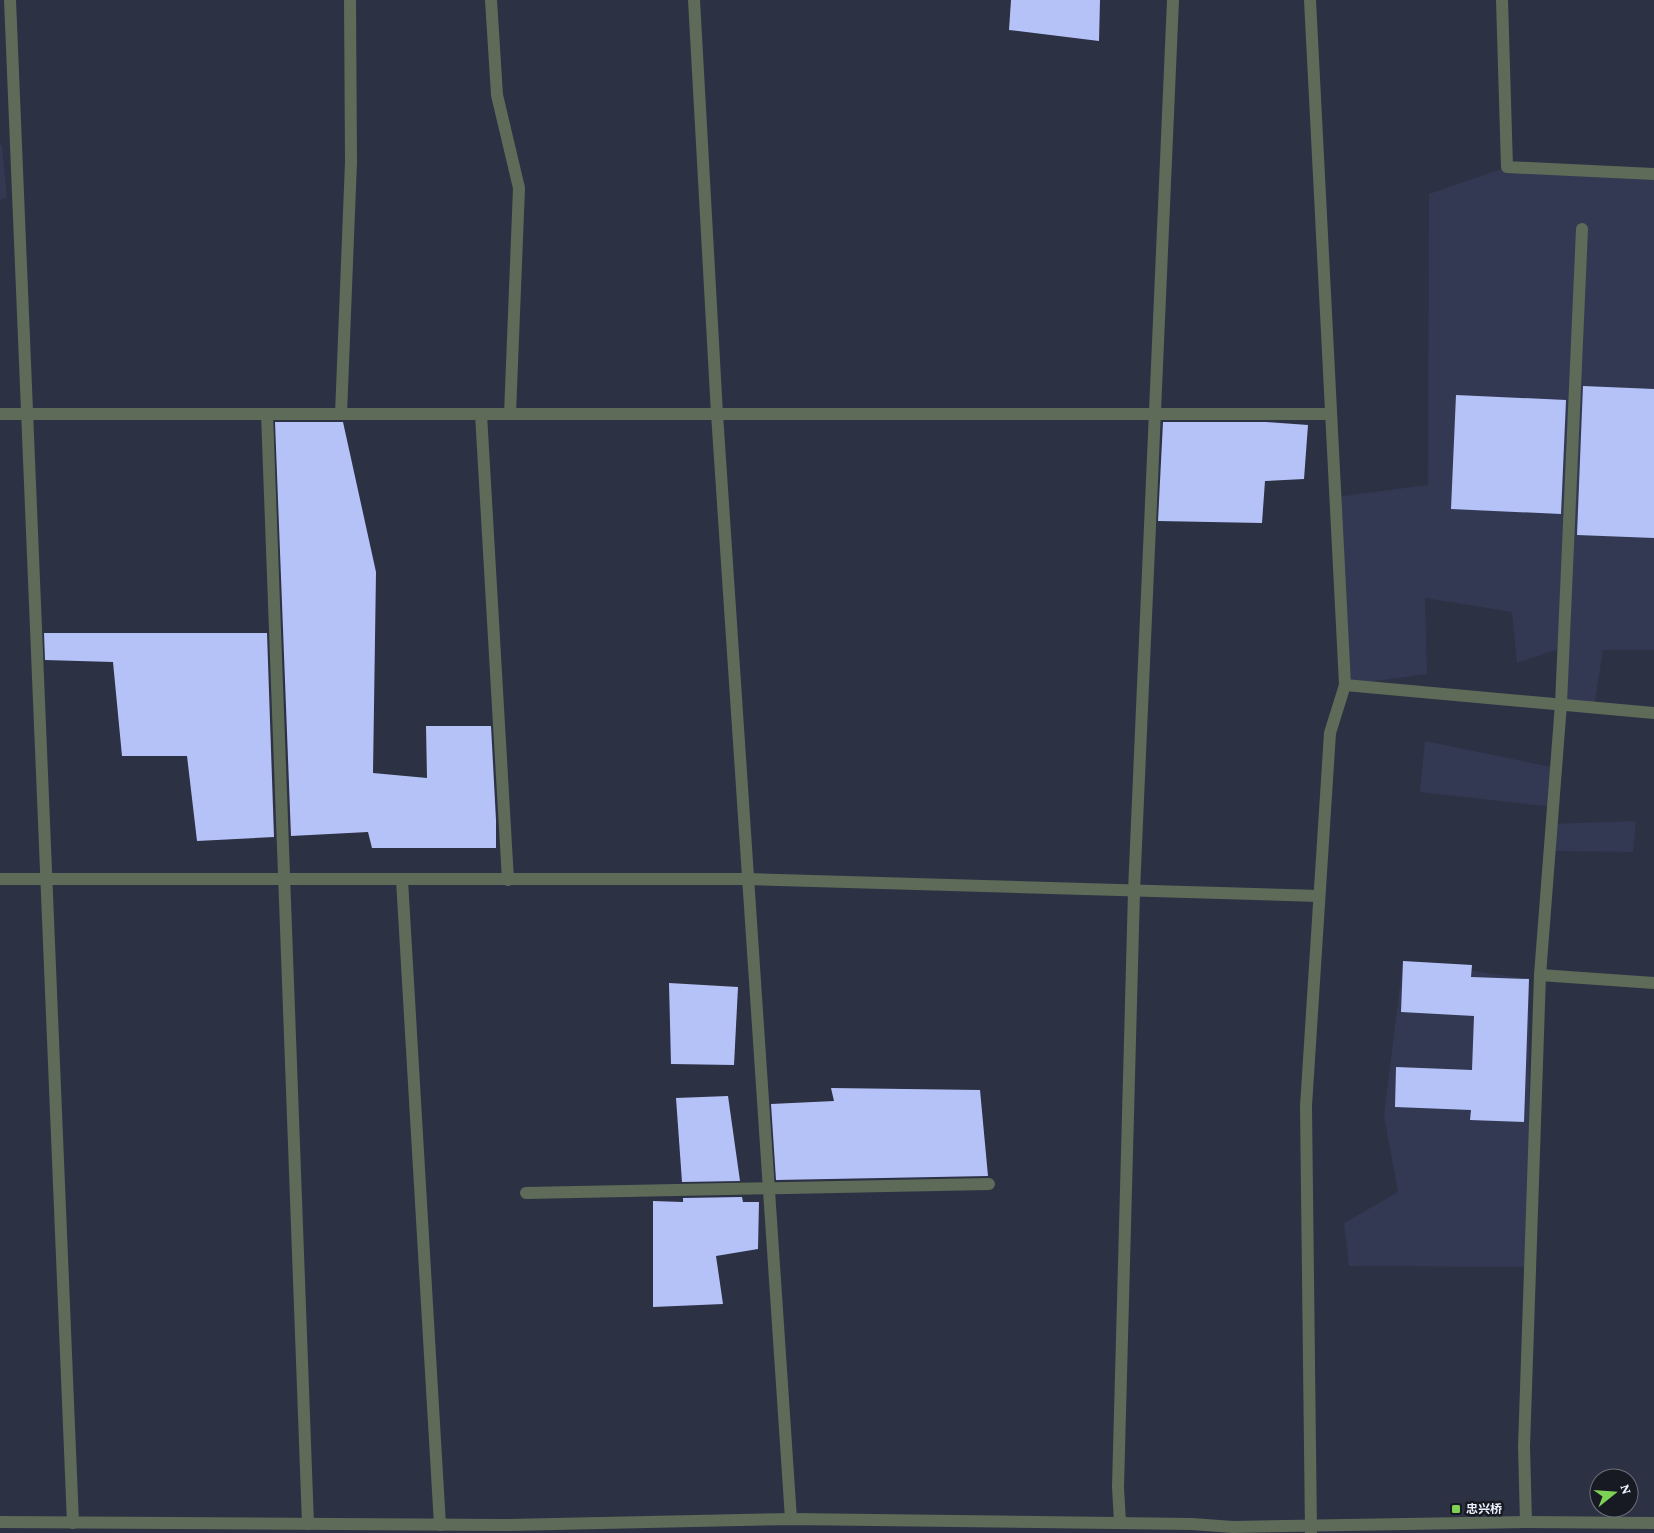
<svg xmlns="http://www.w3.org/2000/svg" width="1654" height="1533" font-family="'Crimson Pro','Noto Sans SC',serif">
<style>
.built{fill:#333952}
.building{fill:#b5c2f8}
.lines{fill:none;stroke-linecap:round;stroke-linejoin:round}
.minor{stroke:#5d6b58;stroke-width:12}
.poi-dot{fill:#7dd154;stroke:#171a22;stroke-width:2}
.labels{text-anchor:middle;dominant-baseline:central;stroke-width:5;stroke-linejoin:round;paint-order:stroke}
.poi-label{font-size:12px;font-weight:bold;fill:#eceffc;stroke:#171a22;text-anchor:start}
</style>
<rect width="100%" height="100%" fill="#2d3144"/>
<g class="built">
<path d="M0,145H2L7,198L0,200Z"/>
<path d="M1507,167L1654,174V650H1603L1594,707L1561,704L1564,647L1517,663L1512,612L1425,598L1427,674L1345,685L1336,497L1428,485L1429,194Z"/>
<path d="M1425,741L1556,768L1553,807L1420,792Z"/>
<path d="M1636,821L1633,852L1550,851L1552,824Z"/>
<path d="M1403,961L1529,979L1530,1267L1349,1266L1344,1223L1398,1192L1384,1116Z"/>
</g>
<g class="building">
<path d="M1011,0H1100L1099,41L1009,30Z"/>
<path d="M1583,386L1654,389V538L1577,535Z"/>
<path d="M1456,395L1566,400L1561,514L1451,509Z"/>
<path d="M275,422H343L376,572L373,773L427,778L426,726H491L496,820V848H372L368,832L291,836Z"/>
<path d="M1163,422H1266L1308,425L1304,479L1265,481L1262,523L1158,521Z"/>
<path d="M44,633H267L274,837L197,841L187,756H122L113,662L45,660Z"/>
<path d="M1403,961L1472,965L1471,977L1529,979L1524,1122L1470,1120L1471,1110L1395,1107L1396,1067L1472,1070L1474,1016L1401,1012Z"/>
<path d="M669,983L738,987L734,1065L671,1064Z"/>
<path d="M831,1088L980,1090L988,1176L776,1180L771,1104L834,1101Z"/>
<path d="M728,1096L740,1181L682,1182L676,1098Z"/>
<path d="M742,1197L743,1202H759L758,1249L716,1256L723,1304L653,1307V1201L683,1202V1198Z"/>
</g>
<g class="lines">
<g class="minor">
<path d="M10,0L73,1523"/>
<path d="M491,0L497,95L519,188L510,414"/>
<path d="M694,0L717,414L791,1519"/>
<path d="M1310,0L1345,685L1330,733L1306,1106L1311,1533"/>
<path d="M1502,0L1507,167L1654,174"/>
<path d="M0,414H1331"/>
<path d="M267,414L308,1524"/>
<path d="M341,414L351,162L350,0"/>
<path d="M481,414L508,880"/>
<path d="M1345,685L1654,713"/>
<path d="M0,879H749L1319,896"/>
<path d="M402,880L440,1525"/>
<path d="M1540,975L1654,983"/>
<path d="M526,1193L989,1184"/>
<path d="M0,1522L506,1525L791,1519L1192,1524L1233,1527L1526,1522L1654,1523"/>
<path d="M1120,1522L1118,1487L1134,891L1173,0"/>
<path d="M1526,1522L1524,1447L1540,975L1561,704L1582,229"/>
</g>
</g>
<rect class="poi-dot" x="1451" y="1504" width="10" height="10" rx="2.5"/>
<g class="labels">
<g class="poi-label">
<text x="1466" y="1509">忠兴桥</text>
</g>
</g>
<g transform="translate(1614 1493) rotate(73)"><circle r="24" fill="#171a22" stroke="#6c6f79"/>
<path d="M0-4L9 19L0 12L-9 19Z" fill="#7dd154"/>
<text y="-8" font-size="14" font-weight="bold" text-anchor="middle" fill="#eceffc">N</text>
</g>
</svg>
